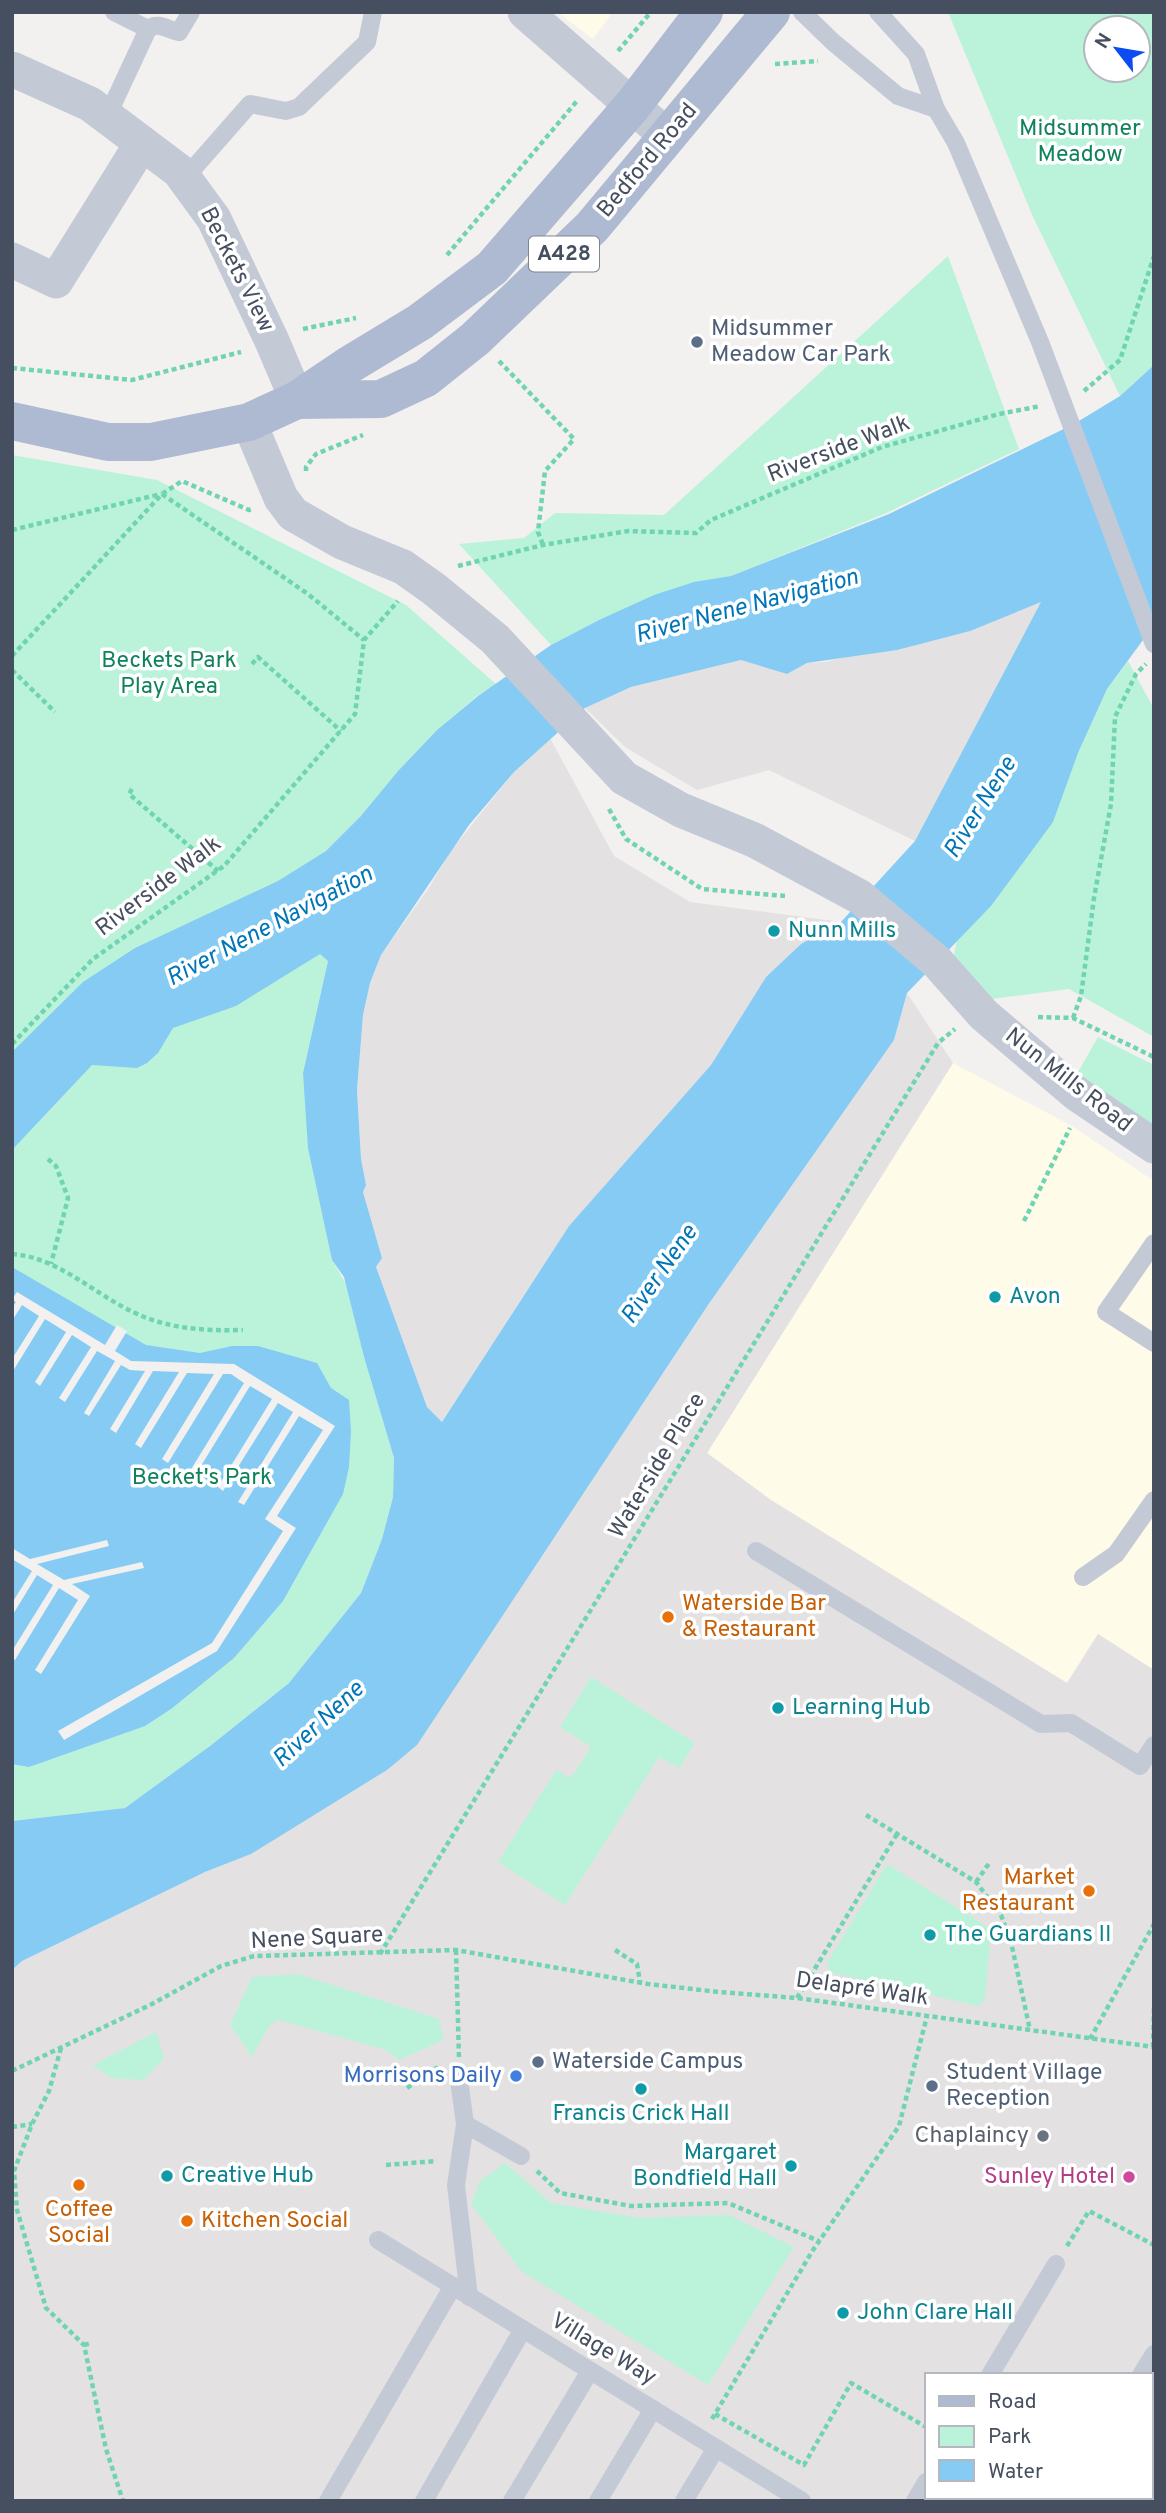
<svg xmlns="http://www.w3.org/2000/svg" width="1166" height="2513" font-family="Overpass,sans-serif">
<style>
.commercial{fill:#fefbe9}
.education{fill:#e4e1e2;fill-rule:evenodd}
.green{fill:#bbf3da;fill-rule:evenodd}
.water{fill:#85cbf3;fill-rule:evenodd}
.pier{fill:#f3f0f0}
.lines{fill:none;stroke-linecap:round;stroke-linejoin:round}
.path{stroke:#70d4b3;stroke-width:4.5;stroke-dasharray:5 3.5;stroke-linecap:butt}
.lane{stroke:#c3cad6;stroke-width:18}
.street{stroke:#c3cad6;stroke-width:35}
.primary{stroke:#aebad1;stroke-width:38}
.service-dot{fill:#5c6f8a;stroke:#fff;stroke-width:2.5}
.culture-dot{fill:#0f9aa8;stroke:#fff;stroke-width:2.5}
.food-dot{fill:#e8710a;stroke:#fff;stroke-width:2.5}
.shop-dot{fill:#3f7fe0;stroke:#fff;stroke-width:2.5}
.worship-dot{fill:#6b7280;stroke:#fff;stroke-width:2.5}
.hotel-dot{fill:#d1479c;stroke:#fff;stroke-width:2.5}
.labels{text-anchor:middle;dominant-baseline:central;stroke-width:7;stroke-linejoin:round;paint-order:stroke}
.shield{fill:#fff;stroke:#7e848f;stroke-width:2}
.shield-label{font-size:21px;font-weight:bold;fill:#464f5f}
.park-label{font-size:23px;fill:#0f825b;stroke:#fff}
.street-label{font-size:23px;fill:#464f5f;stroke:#fff}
.service-label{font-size:23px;fill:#4e5e75;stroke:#fff;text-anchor:start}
.culture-label{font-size:23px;fill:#0d838f;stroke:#fff;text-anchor:start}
.food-label{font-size:23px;fill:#c56008;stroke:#fff;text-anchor:start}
.shop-label{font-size:23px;fill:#366cbe;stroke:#fff;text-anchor:end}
.worship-label{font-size:23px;fill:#5b616d;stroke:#fff;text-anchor:end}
.hotel-label{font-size:23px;fill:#b23c85;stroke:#fff;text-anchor:end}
.water-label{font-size:24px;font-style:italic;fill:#0075b8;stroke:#fff}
</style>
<rect width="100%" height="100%" fill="#f3f0f0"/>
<g class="commercial">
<path d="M557,12H613L593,39Z"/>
<path d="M953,1063L1072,1126L1154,1181V1670L1098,1634L1067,1683L771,1500L707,1453Z"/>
</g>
<g class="education">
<path d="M1042,601L915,841L769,770L697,790L625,747L585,708L631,687L741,660L787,674L807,663L826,662L1017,612Z"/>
<path d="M550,738L614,856L690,902L841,922L801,944L766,977L711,1065L569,1226L442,1422L427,1407L376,1267L382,1258L363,1192L366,1185L361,1159L357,1090L363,1015L370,983L381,955L428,889L451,851L514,772Z"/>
<path d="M907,993L953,1063L707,1453L771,1500L1067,1683L1098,1634L1154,1670V2501H12V1970L22,1961L205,1872L251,1854L387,1770L494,1628L708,1305L894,1040ZM926,2375H1150V2497H926Z"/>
</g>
<g class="green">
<path d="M948,12H1154V365L1120,396L1033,217ZM1096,28H1138V70H1096Z"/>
<path d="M948,256L1019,449L884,514L731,576L599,620L551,645L459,544L524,538L555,513L664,515Z"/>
<path d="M12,455L157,480L406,605L496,684L477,696L437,730L398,771L360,817L303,1073L332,1260L346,1284L364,1357L394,1458L393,1497L382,1539L361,1593L289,1683L210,1746L125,1808L12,1821Z"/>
<path d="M1128,661L1154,709V1037L1069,989L992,999L953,960L957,940L991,906L1078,753L1107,689Z"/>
<path d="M1098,1037L1154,1065V1129L1077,1074Z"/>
<path d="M591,1677L695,1743L679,1768L659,1757L565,1905L498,1862L556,1770L571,1778L591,1747L560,1727Z"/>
<path d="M887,1864L991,1929L985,1999L979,2006L829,1972L827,1963Z"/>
<path d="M298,1974L439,2019L443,2040L399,2060L386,2050L279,2020L269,2026L252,2057L230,2025L252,1977Z"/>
<path d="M156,2032L164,2058L144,2080L111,2078L93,2065Z"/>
<path d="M505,2163L551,2203L639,2218L729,2215L794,2247L708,2385L522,2272L471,2204L480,2181Z"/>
</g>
<g class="water">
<path d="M1154,365V620L1143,640L1107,689L1078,753L1053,822L991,906L907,993L894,1040L708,1305L417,1745L387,1770L251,1854L205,1872L22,1961L12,1970V1821L125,1808L210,1746L289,1683L361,1593L382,1539L393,1497L394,1458L364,1357L344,1277L332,1260L308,1148L303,1073L328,961L320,954L236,1006L173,1028L158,1053L147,1063L137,1068L92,1065L12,1150V1052L83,982L135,948L278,881L326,851L360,817L398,771L437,730L478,696L551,645L599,620L654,595L694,582L731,576L889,514L1074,424L1120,396ZM1041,602L915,841L841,922L801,944L766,977L711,1065L569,1226L442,1422L427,1407L376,1267L382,1258L363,1192L366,1185L361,1159L357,1090L363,1015L370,983L381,955L469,825L514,772L585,708L631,687L741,660L787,674L807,663L897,650L970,631Z"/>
<path d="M12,1267L146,1345L200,1353L232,1346H258L317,1363L331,1388L349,1400L351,1431L349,1467L343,1494L283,1601L234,1658L171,1709L145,1726L29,1767L12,1764Z"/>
</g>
<g class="pier">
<path d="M17,1292L105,1345L117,1325L127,1331L115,1351L131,1361L234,1364L335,1426L277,1516L296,1528L217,1651L64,1740L58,1731L212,1643L283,1531L265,1519L323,1430L299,1416L244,1505L238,1502L293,1412L278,1403L223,1491L218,1487L272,1399L250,1386L196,1474L190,1471L244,1383L231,1374H223L168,1463L162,1459L214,1374L187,1373L141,1448L135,1444L179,1372L153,1371L116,1433L110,1429L145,1371L130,1370L121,1365L89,1416L84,1413L115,1361L97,1351L65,1402L59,1398L91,1347L72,1335L40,1386L35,1382L66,1332L45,1319L13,1371L12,1359L39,1316L22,1305L12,1321V1308L16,1302L12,1299Z"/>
<path d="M107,1540L109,1546L37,1564L64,1580L142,1562L144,1568L72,1584L90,1596L41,1674L35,1670L78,1600L59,1588L15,1660L12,1658V1651L53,1585L37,1575L12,1616V1603L32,1571L12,1559V1548L30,1559Z"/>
</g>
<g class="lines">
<g class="path">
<path d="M618,51L651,12"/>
<path d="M775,64L818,61"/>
<path d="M447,255L577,101"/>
<path d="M303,329L356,318"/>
<path d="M499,361L574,439L545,471L538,532L543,545"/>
<path d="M12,368L132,380L241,352"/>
<path d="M1084,391L1120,360L1154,256"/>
<path d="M306,471V467L316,454L363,435"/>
<path d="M162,494L308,594L364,640"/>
<path d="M12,530L161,494"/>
<path d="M458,566L543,545L628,531L696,533L711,520L882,447L999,414L1041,406"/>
<path d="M12,656L162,494L182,481L249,510L252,509"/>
<path d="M252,664L258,657L341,731"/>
<path d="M12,670L55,712"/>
<path d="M132,789L129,794L218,871"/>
<path d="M609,809L626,839L702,889L785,896"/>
<path d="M1038,1017L1073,1018L1154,1057"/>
<path d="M1073,1018L1081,996L1094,898L1111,804L1115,717L1136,674L1146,664"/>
<path d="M12,1044L93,959L224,866L355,714L364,640L398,601"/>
<path d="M48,1159L56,1166L68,1198L51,1264"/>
<path d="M1024,1221L1070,1128"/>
<path d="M12,1254C57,1257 93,1293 133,1312C168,1329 204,1331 243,1330"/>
<path d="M866,1815L976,1882L1001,1915L1011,1942L1030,2030"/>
<path d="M976,1882L990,1862"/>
<path d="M456,1950L459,2058"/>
<path d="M615,1950L637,1964L640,1982"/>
<path d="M380,1954L938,1043L955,1029"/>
<path d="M797,1998L897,1834"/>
<path d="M1090,2039L1154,1924"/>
<path d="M1153,2047L1154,2007"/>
<path d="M61,2048L49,2091L32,2124L14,2171L17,2210L46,2308L84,2345L106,2449L123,2501"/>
<path d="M12,2071L152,2004L221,1966L254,1956L456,1950L648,1984L719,1992L797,1998L1154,2047"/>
<path d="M407,2088L438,2067"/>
<path d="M12,2127L32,2124"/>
<path d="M386,2165L437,2161"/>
<path d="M537,2171L560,2193L631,2206L728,2203L819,2241"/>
<path d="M1067,2246L1089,2211L1154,2245"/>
<path d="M84,2345L92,2343"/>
<path d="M715,2414L804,2465L851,2383L926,2427"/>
<path d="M1150,2417L1154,2419"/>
<path d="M712,2419L813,2250L899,2126L927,2016"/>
</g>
<g class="lane">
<path d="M114,12L148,29"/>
<path d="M802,12L833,42L898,96L936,109"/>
<path d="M878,12L916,54L936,109L956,143L1040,342L1154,644"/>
<path d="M107,117L148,29C159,21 167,30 179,32L191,12"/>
<path d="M185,178L250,104L286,111L299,107L367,42L373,12"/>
<path d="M1154,1243L1106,1312L1154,1343"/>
<path d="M756,1551L1041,1724L1071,1723L1140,1766L1154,1745"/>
<path d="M1083,1577L1116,1554L1154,1500"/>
<path d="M459,2080L465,2124L456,2185L469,2297"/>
<path d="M465,2124L521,2156"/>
<path d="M378,2240L802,2501"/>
<path d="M990,2375L1056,2264"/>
<path d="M1141,2375L1154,2354"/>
<path d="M328,2501L453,2286"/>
<path d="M424,2501L523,2329"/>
<path d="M512,2501L590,2371"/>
<path d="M598,2501L653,2409"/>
<path d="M684,2501L716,2448"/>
<path d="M915,2501L926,2482"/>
<path d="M1065,2501L1067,2497"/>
</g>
<g class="street">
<path d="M525,12L668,137"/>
<path d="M12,69L90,104L179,171L214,219L272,341L297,400"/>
<path d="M12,260L56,281L142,143"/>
<path d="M249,422L281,498L293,514L342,542L403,567L434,589L495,639L624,778L681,810L754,840L860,897L937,962L984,1015L1077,1094L1154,1146"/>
</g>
<g class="primary">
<path d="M297,400L381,399L426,378L475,339L592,227L771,12"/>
<path d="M12,421L108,442H151L249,422L297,400L349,365L420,322L492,268L633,105L704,12"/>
</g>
</g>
<g class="service-dot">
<circle cx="697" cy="342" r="7"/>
<circle cx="538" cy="2062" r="7"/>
<circle cx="932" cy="2086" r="7"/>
</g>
<g class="culture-dot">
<circle cx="774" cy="931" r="7"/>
<circle cx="995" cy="1297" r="7"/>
<circle cx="778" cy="1708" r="7"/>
<circle cx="930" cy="1935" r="7"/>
<circle cx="641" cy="2089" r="7"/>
<circle cx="791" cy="2166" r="7"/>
<circle cx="167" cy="2176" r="7"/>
<circle cx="843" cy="2313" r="7"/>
</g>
<g class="food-dot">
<circle cx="668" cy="1617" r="7"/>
<circle cx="1089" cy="1891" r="7"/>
<circle cx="79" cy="2185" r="7"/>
<circle cx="187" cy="2221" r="7"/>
</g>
<circle class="shop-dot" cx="516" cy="2076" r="7"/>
<circle class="worship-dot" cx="1043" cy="2136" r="7"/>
<circle class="hotel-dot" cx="1129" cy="2177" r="7"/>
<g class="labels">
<rect class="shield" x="529" y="236.5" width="70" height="35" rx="5"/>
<g class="shield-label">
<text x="564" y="254">A428</text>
</g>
<g class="park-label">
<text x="1080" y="129">Midsummer<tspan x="1080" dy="26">Meadow</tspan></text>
<text x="169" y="661">Beckets Park<tspan x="169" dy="26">Play Area</tspan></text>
<text x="202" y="1478">Becket's Park</text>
</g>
<g class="street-label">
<text transform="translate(648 161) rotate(-50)">Bedford Road</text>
<text transform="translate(236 270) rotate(63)">Beckets View</text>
<text transform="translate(839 450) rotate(-21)">Riverside Walk</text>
<text transform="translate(159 887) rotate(-37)">Riverside Walk</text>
<text transform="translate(1068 1081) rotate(38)">Nun Mills Road</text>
<text transform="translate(658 1466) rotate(-59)">Waterside Place</text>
<text transform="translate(317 1939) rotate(-3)">Nene Square</text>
<text transform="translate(862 1990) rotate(8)">Delapré Walk</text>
<text transform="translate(603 2350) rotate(31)">Village Way</text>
</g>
<g class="service-label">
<text x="711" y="329">Midsummer<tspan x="711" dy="26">Meadow Car Park</tspan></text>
<text x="552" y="2062">Waterside Campus</text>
<text x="946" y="2073">Student Village<tspan x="946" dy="26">Reception</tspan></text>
</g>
<g class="culture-label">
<text x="788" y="931">Nunn Mills</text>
<text x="1009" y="1297">Avon</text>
<text x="792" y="1708">Learning Hub</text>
<text x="944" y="1935">The Guardians II</text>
<text x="641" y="2114" text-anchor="middle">Francis Crick Hall</text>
<text x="777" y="2153" text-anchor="end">Margaret<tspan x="777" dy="26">Bondfield Hall</tspan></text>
<text x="181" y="2176">Creative Hub</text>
<text x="857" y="2313">John Clare Hall</text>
</g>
<g class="food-label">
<text x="682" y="1604">Waterside Bar<tspan x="682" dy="26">&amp; Restaurant</tspan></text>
<text x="1075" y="1878" text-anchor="end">Market<tspan x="1075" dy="26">Restaurant</tspan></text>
<text x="79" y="2210" text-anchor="middle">Coffee<tspan x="79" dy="26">Social</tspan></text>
<text x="201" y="2221">Kitchen Social</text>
</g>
<g class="shop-label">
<text x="502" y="2076">Morrisons Daily</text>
</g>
<g class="worship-label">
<text x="1029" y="2136">Chaplaincy</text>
</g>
<g class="hotel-label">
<text x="1115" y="2177">Sunley Hotel</text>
</g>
<g class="water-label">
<text transform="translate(747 607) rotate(-15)">River Nene Navigation</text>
<text transform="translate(981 808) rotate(-58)">River Nene</text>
<text transform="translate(270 927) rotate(-28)">River Nene Navigation</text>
<text transform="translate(660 1275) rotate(-55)">River Nene</text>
<text transform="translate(319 1725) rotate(-43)">River Nene</text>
</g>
</g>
<rect width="1166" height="2513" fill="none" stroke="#464f5f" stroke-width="28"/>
<rect x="925" y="2373" width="228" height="126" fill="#ffffff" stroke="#b5b9bf" stroke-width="2"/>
<rect x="939" y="2396" width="35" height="10" fill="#aebad1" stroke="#b5b9bf" stroke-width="2"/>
<text x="988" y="2408" font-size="21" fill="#464f5f">Road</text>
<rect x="939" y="2426" width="35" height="21" fill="#bbf3da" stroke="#b5b9bf" stroke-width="2"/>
<text x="988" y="2443" font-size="21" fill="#464f5f">Park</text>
<rect x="939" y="2460" width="35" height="21" fill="#85cbf3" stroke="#b5b9bf" stroke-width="2"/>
<text x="988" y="2478" font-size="21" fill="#464f5f">Water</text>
<g transform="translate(1117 49) rotate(301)"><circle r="33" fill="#ffffff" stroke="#b5b9bf" stroke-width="2"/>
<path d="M0-5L12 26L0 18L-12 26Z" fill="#0a4bf2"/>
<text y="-10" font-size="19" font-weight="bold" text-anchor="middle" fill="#464f5f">N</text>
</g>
</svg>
